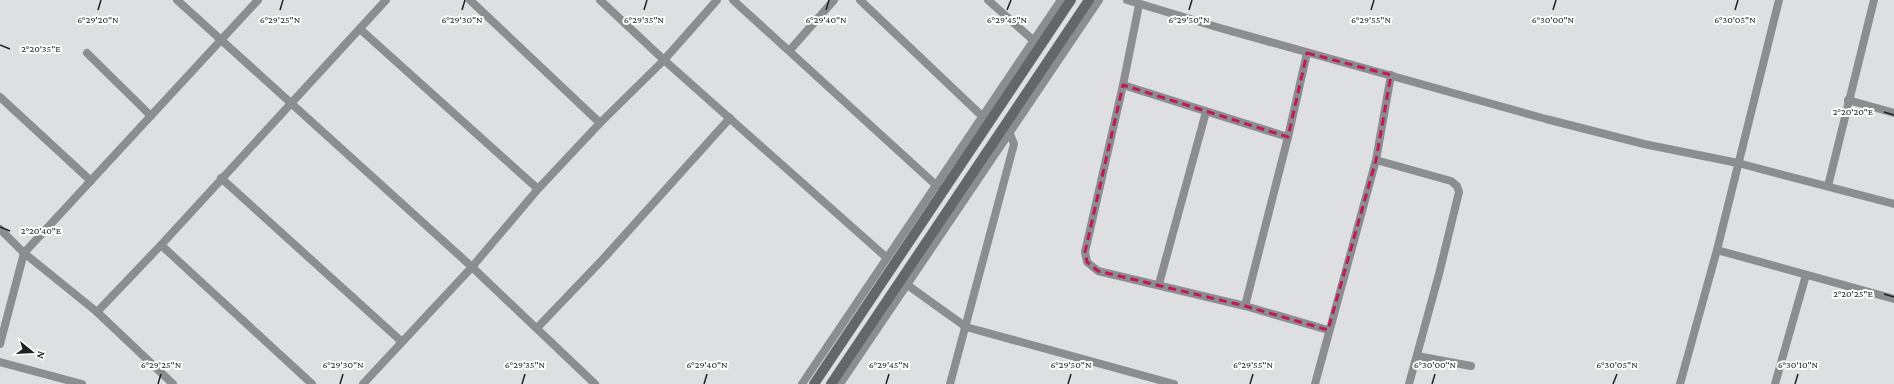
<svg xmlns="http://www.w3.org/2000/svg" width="1894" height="384" font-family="'Crimson Pro',serif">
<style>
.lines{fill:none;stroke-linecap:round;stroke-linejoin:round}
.street{stroke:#8c8d8e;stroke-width:8}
.secondary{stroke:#656668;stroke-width:10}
.marked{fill:none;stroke:#c2185b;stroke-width:3;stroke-dasharray:8 5;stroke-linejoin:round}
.ticks{fill:none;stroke:#1f2021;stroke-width:1.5}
.ticks-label{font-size:10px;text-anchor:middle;fill:#1f2021;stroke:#fff;stroke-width:4;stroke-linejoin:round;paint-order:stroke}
</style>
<rect width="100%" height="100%" fill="#dddfe1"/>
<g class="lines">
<g class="street">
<path d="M177,0L472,267L595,384"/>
<path d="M470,0L600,123"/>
<path d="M600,0L664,60L887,258"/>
<path d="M733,0L937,186"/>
<path d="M860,0L983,117"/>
<path d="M988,0L1034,41"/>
<path d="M1127,0L1220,28L1546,119L1644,144L1738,163L1894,204"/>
<path d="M1139,5L1123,85L1085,252L1087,262L1098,271L1245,306L1328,330"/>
<path d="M360,29L538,189"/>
<path d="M790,50L834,0"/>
<path d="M87,53L151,116"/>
<path d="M1123,85L1288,137"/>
<path d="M0,97L91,181"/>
<path d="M1848,100L1894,113"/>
<path d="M1376,160L1451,181L1457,186L1459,192L1439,274L1409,384"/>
<path d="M221,178L401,341"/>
<path d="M1828,186L1874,0"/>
<path d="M0,229L24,253L97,312L173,384"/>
<path d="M161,245L312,384"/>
<path d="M1717,250L1894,299"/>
<path d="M906,284L966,327L1174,384"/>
<path d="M1159,284L1206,112"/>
<path d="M1245,306L1288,137L1307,53"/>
<path d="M97,312L161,245L386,0"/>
<path d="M537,328L604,258L730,118"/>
<path d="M0,344L24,253L258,0"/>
<path d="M1417,356L1471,366"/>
<path d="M0,362L82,384"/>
<path d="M363,384L472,267L538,189L600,123L664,60L717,0"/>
<path d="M802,384L1061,0"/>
<path d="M840,384L1099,0"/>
<path d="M950,384L1014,144L1010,134"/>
<path d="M1315,384L1376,160L1391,75"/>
<path d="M1680,384L1717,250L1779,0"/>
<path d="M1775,384L1806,275"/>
</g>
<g class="secondary">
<path d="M814,384L1071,0"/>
<path d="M831,384L1089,0"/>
</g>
</g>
<path class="marked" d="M1307,53L1391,75L1376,160L1328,330L1245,306L1098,271L1087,262L1085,252L1123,85L1288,137Z"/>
<path class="ticks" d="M98,10L101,0M280,10L283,0M462,10L465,0M644,10L647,0M826,10L829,0M1007,10L1011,0M1189,10L1192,0M1371,10L1374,0M1553,10L1556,0M1735,10L1738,0M0,45L10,49M1884,112L1894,115M0,227L10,231M1884,294L1894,297M158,384L161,374M340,384L343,374M522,384L525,374M704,384L707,374M886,384L889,374M1068,384L1071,374M1250,384L1253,374M1432,384L1435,374M1613,384L1617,374M1795,384L1798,374"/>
<g class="ticks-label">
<text x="98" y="23">6°29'20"N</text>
<text x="280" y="23">6°29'25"N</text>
<text x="462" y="23">6°29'30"N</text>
<text x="644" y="23">6°29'35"N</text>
<text x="826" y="23">6°29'40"N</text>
<text x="1007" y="23">6°29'45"N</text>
<text x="1189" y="23">6°29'50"N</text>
<text x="1371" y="23">6°29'55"N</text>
<text x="1553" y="23">6°30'00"N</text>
<text x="1735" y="23">6°30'05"N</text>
<text x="41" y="52">2°20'35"E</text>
<text x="1853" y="115">2°20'20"E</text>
<text x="41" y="234">2°20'40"E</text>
<text x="1853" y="297">2°20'25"E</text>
<text x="161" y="368">6°29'25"N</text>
<text x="343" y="368">6°29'30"N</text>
<text x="525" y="368">6°29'35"N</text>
<text x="707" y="368">6°29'40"N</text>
<text x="889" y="368">6°29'45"N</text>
<text x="1071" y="368">6°29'50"N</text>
<text x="1253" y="368">6°29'55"N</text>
<text x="1435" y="368">6°30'00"N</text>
<text x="1617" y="368">6°30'05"N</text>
<text x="1798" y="368">6°30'10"N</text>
</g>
<g transform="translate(32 352) rotate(108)" stroke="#ffffff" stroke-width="3" paint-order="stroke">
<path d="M0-3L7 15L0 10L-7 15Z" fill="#1f2021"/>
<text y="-6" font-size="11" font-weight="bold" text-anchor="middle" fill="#1f2021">N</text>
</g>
</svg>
